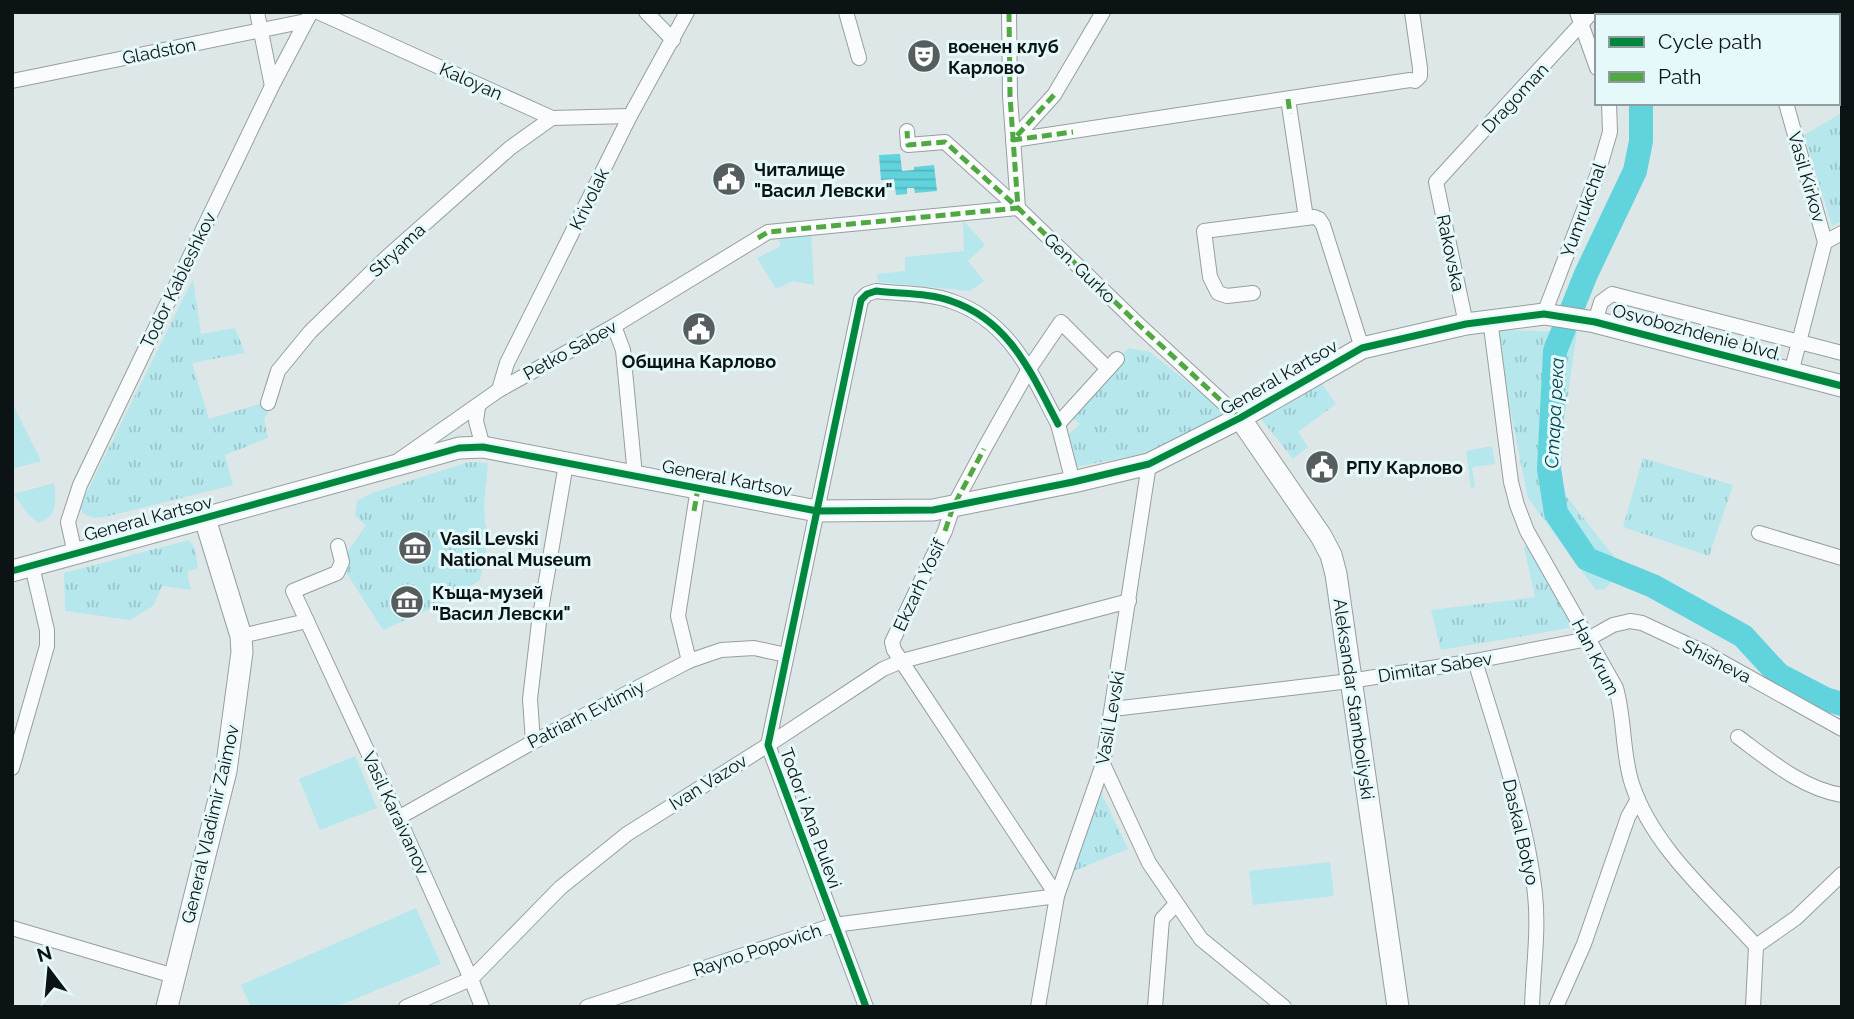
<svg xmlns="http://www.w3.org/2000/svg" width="1854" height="1019" font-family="Raleway,sans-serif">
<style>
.green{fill:#b5e7ec}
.park{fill:url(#park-tufts)}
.water{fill:url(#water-rules)}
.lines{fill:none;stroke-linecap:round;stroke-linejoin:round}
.river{stroke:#61d3dc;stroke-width:24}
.street-casing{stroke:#979e9f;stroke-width:16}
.secondary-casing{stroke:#979e9f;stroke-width:23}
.street{stroke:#fafbfc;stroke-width:14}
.secondary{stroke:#fafbfc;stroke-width:21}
.quiet{stroke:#50a842;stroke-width:5;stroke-dasharray:10 5;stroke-linecap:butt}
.cycleway-casing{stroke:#e5f8fa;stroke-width:11}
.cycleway{stroke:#00873e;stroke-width:7}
.labels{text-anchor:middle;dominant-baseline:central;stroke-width:6;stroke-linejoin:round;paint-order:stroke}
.poi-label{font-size:18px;font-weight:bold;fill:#0c1314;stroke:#e5f8fa;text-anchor:start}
.street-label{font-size:18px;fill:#0c1314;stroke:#e5f8fa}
.water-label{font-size:19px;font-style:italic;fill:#00464c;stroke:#e5f8fa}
</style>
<defs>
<pattern id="park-tufts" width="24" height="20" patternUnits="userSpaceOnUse" patternTransform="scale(1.75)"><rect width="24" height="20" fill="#b5e7ec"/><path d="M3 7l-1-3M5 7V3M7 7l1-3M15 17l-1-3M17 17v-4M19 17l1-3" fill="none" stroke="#9ac5ca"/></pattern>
<pattern id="water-rules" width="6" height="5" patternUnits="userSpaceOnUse" patternTransform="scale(1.75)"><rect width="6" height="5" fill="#61d3dc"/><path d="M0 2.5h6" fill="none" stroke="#53b4bc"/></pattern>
</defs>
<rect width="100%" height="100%" fill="#dde7e8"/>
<g class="green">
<path d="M963,220L985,245L968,261L984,281L970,291L878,282L877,274L905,271V257L964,251Z"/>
<path d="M811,231L814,285L793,281L776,289L757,258L781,246L778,240L796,232Z"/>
<path d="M12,403L41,461L12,469Z"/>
<path d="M1492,446L1495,464L1472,467L1475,487L1471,488L1466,451Z"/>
<path d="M54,483C56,501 58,517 38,523L27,513L14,494Z"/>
<path d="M355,756L377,808L320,830L299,779Z"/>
<path d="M1330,862L1334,896L1253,905L1249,871Z"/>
<path d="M416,908L441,964L335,1007H251L241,985Z"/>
</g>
<g class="park">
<path d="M1842,113V221L1832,226L1804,135Z"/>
<path d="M193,279L201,334L235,328L245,353L192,363L209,419L279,398L264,418L268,438L225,455L233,485L109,516C96,518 88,520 79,508Z"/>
<path d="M1494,330L1577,332L1557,469L1562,491L1624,569L1605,589L1596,590L1528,498Z"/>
<path d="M1128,348L1150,352L1227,414L1167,446L1139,455L1075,467L1065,438L1080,424L1069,416Z"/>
<path d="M1318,378L1336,404L1298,432L1308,447L1293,459L1258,415Z"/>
<path d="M1643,458L1733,485L1709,556L1623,527Z"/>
<path d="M469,462L488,463L484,504L485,523L489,535L480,580L443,603L383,630L340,563L366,525L355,516L357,501L372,493Z"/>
<path d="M189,540L195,548L198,568L187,572L191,590L162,586L153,606L130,620L65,611L64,573Z"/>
<path d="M1535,545L1581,626L1441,650L1431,610L1535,597L1524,547Z"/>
<path d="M1096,782L1128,849L1064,875Z"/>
</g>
<path class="water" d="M900,154L902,171L914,170V167L934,165L937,191L915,193L914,188H907V194L896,195L894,179L881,180L879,155Z"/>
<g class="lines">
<g class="river">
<path d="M1617,12L1618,16"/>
<path d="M1641,103V141L1635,171L1586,274L1555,351L1549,469L1556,513L1587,559L1653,586L1743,636L1779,675L1825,699L1842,704"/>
</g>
<g class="street-casing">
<g id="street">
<path d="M257,12L272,86"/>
<path d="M318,12L552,118L630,116"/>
<path d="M646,12L673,40"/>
<path d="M846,12L859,58"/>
<path d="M1009,12L1010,96L1018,208L1140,326L1240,418"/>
<path d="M1103,12L1054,95L1013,140L1410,80L1415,81L1420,76V68L1412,12"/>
<path d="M1577,12L1597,68"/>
<path d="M1728,12L1732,16"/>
<path d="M12,81L306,21"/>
<path d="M1288,99L1306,218"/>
<path d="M1786,103L1825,242L1791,373"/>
<path d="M1825,242L1842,233"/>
<path d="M1253,293L1227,296L1218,293L1210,277L1204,231L1314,217L1319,219L1323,225L1362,348"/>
<path d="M1544,314L1598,173L1610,132L1609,103"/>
<path d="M1490,319L1511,482L1517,505L1527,531L1616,688C1625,720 1622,753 1632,784C1653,848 1712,897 1756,946L1753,1007"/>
<path d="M1595,322L1601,302L1612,294L1842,353"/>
<path d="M1466,324L1436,182L1592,12"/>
<path d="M614,326L623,350L634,465L633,476"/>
<path d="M499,390L507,363L557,263L630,116L687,12"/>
<path d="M268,403L278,371L310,332L386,258L510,148L552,118"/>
<path d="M478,407L476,421L483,447"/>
<path d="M399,460L499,390L614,326L768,232L1018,208L945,142L908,145L907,131"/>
<path d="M1073,482L1058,424L1117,359"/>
<path d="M1759,533L1842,558"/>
<path d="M338,546L342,562L337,573L293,591L403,828L471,979L482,1007"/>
<path d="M75,554L68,522L80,485L272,86L311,12"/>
<path d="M241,636L307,621"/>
<path d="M689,661L678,616L698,488"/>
<path d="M1475,661C1497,734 1527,819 1535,894C1539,931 1533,970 1532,1007"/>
<path d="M1113,709L1350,681L1475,661L1588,639L1613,625L1630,621L1642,623L1704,652L1842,729"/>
<path d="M1738,737C1769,760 1803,789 1842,795"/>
<path d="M533,742L530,699L539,622L566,464"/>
<path d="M1103,764L1149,863L1201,939L1284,1007"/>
<path d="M12,768L47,646V630L32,566"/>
<path d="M398,818L533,742L689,661L721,650L754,648L786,655"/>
<path d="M12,928L174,976"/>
<path d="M1756,946L1796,918L1842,874"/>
<path d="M406,1007L471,979L560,888L627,834L768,745L883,669L902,661L1129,601"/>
<path d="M587,1007L834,925L1057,896L894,650L892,642L945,531L953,507L984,449L1029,369L1061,322L1108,369"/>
<path d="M866,1007L768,745L861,300L867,294L876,291C899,294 931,293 951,301C1010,321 1031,373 1058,424"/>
<path d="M1038,1007L1057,896L1103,764L1149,464"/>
<path d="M1155,1007L1162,919L1176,904"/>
<path d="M1556,1007L1584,944L1628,817L1638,799"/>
</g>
</g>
<g class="secondary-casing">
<g id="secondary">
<path d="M1240,418L1321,536L1331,555L1336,574L1398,1007"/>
<path d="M12,571L459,448L483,447L817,511L933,510L1073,482L1149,464L1240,418L1362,348L1466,324L1544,314L1595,322L1842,386"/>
<path d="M167,1007L226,771L242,652L241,636L205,519"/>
</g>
</g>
<use href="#street" class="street"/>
<use href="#secondary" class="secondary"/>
<g class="quiet">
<path d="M1009,12L1010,96L1018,208L1140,326L1240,418"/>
<path d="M1054,95L1013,140L1073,132"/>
<path d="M1288,99L1290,114"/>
<path d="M758,238L768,232L1018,208L945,142L908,145L907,131"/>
<path d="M694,511L698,488"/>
<path d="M945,531L953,507L984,449"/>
</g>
<g class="cycleway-casing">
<g id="cycleway">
<path d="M12,571L459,448L483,447L817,511L933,510L1073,482L1149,464L1240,418L1362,348L1466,324L1544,314L1595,322L1842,386"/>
<path d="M866,1007L768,745L861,300L867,294L876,291C899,294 931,293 951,301C1010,321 1031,373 1058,424"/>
</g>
</g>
<use href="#cycleway" class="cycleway"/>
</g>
<defs>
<g id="theatre-disc" transform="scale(1.75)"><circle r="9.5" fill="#555d5e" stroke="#e5f8fa"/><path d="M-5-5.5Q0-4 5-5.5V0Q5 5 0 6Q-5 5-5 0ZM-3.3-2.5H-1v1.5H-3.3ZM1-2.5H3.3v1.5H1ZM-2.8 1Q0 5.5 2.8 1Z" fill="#fff"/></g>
<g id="civic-disc" transform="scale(1.75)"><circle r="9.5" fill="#555d5e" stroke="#e5f8fa"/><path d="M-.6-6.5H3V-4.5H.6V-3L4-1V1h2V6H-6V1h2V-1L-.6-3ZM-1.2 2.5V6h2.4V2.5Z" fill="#fff"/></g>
<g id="museum-disc" transform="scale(1.75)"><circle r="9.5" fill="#555d5e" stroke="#e5f8fa"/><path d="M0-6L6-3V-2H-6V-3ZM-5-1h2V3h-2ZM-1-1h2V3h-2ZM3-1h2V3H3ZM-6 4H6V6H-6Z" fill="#fff"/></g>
</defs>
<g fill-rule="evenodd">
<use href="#theatre-disc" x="924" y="56"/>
<use href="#civic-disc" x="729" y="179"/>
<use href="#civic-disc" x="699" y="329"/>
<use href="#civic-disc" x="1322" y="467"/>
<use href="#museum-disc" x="415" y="548"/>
<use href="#museum-disc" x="407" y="602"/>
</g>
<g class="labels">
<g class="poi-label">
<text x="948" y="46">военен клуб<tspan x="948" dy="21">Карлово</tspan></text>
<text x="754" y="169">Читалище<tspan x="754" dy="21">"Васил Левски"</tspan></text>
<text x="699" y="361" text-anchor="middle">Община Карлово</text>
<text x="1346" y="467">РПУ Карлово</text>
<text x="440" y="538">Vasil Levski<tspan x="440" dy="21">National Museum</tspan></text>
<text x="432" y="592">Къща-музей<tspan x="432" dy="21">"Васил Левски"</tspan></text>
</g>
<g class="street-label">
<text transform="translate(159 51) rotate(-11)">Gladston</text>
<text transform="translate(471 81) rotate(24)">Kaloyan</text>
<text transform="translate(1515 98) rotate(-47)">Dragoman</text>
<text transform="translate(1807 177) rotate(74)">Vasil Kirkov</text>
<text transform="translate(589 199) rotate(-64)">Krivolak</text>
<text transform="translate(1583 210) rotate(-70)">Yumrukchal</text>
<text transform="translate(397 250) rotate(-43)">Stryama</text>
<text transform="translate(1451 253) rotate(78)">Rakovska</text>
<text transform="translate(1080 268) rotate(44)">Gen. Gurko</text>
<text transform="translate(178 280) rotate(-64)">Todor Kableshkov</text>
<text transform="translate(1697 332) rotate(15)">Osvobozhdenie blvd.</text>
<text transform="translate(570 350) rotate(-29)">Petko Sabev</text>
<text transform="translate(1279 377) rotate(-30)">General Kartsov</text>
<text transform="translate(727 478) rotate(11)">General Kartsov</text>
<text transform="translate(148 518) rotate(-15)">General Kartsov</text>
<text transform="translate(919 585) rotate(-65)">Ekzarh Yosif</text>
<text transform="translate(1596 657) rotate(63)">Han Krum</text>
<text transform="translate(1717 661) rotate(27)">Shisheva</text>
<text transform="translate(1435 667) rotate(-9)">Dimitar Sabev</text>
<text transform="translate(1354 699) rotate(82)">Aleksandar Stamboliyski</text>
<text transform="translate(586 714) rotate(-27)">Patriarh Evtimiy</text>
<text transform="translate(1110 718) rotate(-80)">Vasil Levski</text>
<text transform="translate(708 782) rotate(-32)">Ivan Vazov</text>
<text transform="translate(396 813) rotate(65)">Vasil Karaivanov</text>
<text transform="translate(811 818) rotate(70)">Todor i Ana Pulevi</text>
<text transform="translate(210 824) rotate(-77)">General Vladimir Zaimov</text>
<text transform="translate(1521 832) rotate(77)">Daskal Botyo</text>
<text transform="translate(757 950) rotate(-18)">Rayno Popovich</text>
</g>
<g class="water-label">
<text transform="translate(1554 413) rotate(-87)">Стара река</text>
</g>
</g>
<rect width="1854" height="1019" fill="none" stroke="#0c1314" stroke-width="28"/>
<rect x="1595" y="14" width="245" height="91" fill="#e5f8fa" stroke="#8e9c9e" stroke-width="2"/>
<rect x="1609" y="37" width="35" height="10" fill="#00873e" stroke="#8e9c9e" stroke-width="2"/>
<text x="1658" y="49" font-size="21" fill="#0c1314">Cycle path</text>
<rect x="1609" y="72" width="35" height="10" fill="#50a842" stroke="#8e9c9e" stroke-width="2"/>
<text x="1658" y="84" font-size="21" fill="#0c1314">Path</text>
<g transform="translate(49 970) rotate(344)" stroke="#e5f8fa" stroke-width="5" paint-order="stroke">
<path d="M0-5L12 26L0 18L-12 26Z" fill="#0c1314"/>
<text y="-10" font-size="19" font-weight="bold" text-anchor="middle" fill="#0c1314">N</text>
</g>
</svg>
